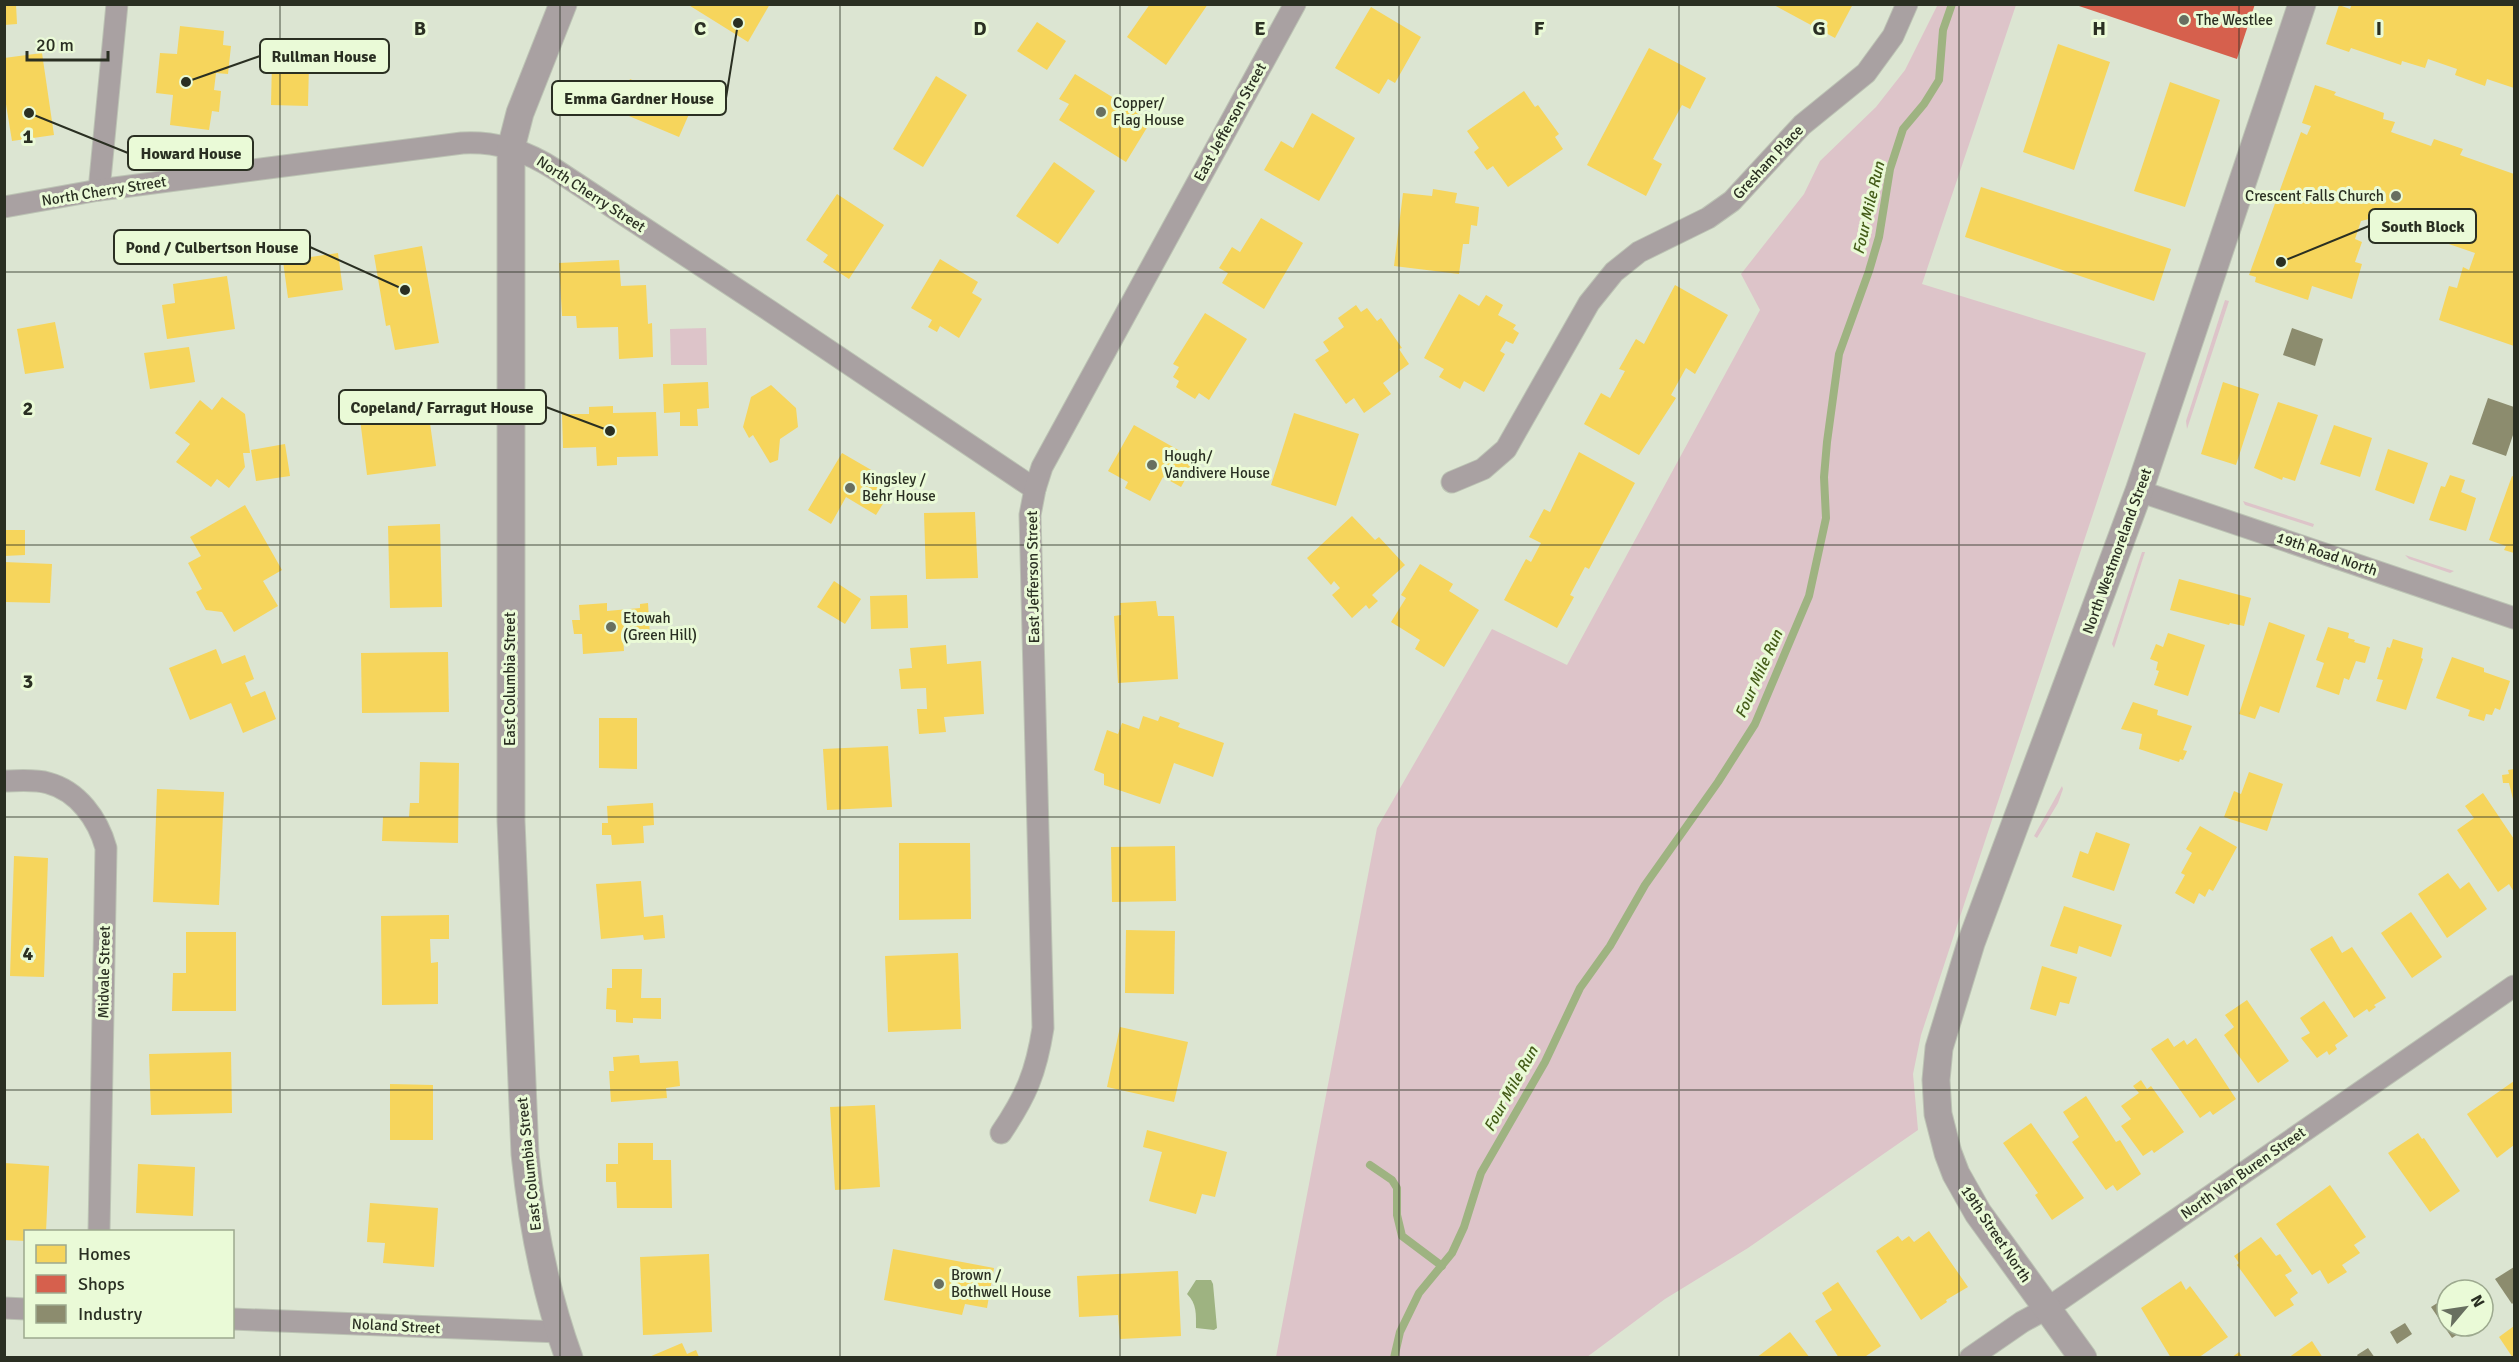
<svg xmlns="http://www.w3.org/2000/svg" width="2519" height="1362" font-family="Signika,sans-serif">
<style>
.green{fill:#ddc4c9}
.water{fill:#9eb381}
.homes{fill:#f6d55c}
.shops{fill:#d6604d}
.industry{fill:#8c8c6e}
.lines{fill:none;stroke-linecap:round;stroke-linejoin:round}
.stream{stroke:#9eb381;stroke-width:8}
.minor-casing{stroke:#bcc3b4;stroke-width:23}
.tertiary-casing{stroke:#bcc3b4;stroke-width:29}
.minor{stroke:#a9a1a2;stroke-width:21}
.tertiary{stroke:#a9a1a2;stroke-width:27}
.grid{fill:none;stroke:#2a2f22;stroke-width:1.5;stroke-opacity:0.55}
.poi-dot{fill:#686f60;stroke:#eafad7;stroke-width:2}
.labels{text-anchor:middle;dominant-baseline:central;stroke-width:6;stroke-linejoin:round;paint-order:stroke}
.poi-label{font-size:15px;fill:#2a2f22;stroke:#eafad7;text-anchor:start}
.street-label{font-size:15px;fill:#2a2f22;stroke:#eafad7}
.water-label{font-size:16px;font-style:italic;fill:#445c18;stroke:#eafad7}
.grid-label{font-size:20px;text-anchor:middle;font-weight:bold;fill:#2a2f22;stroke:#eafad7;stroke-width:6;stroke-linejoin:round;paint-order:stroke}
.leader{fill:none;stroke:#2a2f22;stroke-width:2}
.callout-dot{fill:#2a2f22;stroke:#eafad7;stroke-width:2}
.callout{fill:#eafad7;stroke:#2a2f22;stroke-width:2}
.callout-label{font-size:16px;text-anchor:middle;font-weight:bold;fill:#2a2f22}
</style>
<rect width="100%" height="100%" fill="#dce5d2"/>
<g class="green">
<path d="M1938,4L2016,5L1922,284L2146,353L1921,1035L1913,1074L1918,1130L1748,1248L1665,1299L1587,1357H1276L1377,828L1492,629L1567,665L1760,310L1741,274L1804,194L1820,161L1876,107L1905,70Z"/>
<path d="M2225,300L2229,301L2187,429L2186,421Z"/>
<path d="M706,328L707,365H671L670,329Z"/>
<path d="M2243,501L2314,524L2313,527L2245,505Z"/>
<path d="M2142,552H2145L2114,648L2112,644Z"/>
<path d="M2405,555L2454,571L2450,573L2409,559Z"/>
<path d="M2062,786L2063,789L2058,803L2037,838L2034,836Z"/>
</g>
<path class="water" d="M1196,1280H1211L1213,1284L1217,1328L1214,1330L1196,1328C1196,1314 1197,1304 1187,1294Z"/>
<g class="homes">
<path d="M4,4H16L17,24L4,25Z"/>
<path d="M687,4H770L748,42Z"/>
<path d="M1150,4H1208L1166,65L1127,37Z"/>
<path d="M1772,4H1853L1835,38Z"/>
<path d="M2352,4H2514V88L2487,79L2485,86L2455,75L2457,69L2428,59L2425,68L2402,61L2401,65L2351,48L2349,52L2326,44L2339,5L2350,9Z"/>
<path d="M1371,7L1421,37L1395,83L1388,79L1379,94L1335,68Z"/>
<path d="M1037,22L1066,41L1047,70L1017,51Z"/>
<path d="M180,26L224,31L223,45L231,46L228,74L216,73L214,90L221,91L219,112L212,111L209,130L170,125L173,95L156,93L160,53L177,54Z"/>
<path d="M2058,44L2110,62L2074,170L2023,152Z"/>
<path d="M1649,48L1706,78L1690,109L1682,105L1653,159L1662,164L1646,196L1587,165Z"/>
<path d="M42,53L54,135L12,141L4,92V58Z"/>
<path d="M272,61L309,63L308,106L271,105Z"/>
<path d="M1075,74L1151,121L1126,162L1059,120L1069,104L1059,99Z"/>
<path d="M936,76L967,95L923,167L893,149Z"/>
<path d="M630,79L693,105L679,137L617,111Z"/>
<path d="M2170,82L2220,100L2185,207L2134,191Z"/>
<path d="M2315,85L2336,92L2334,95L2384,113L2383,119L2395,122L2391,132L2431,146L2434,139L2463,149L2460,155L2514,174V346L2439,320L2449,286L2457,288L2463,267L2469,270L2475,253L2373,218L2361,221L2355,239L2362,242L2355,262L2362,264L2352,299L2312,286L2308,300L2255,282L2256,277L2249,275L2301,132L2307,135L2311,126L2302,123Z"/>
<path d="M1524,91L1535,107L1538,105L1559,134L1555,137L1563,149L1508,187L1493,166L1487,170L1474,152L1479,148L1467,131Z"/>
<path d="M1312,113L1355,138L1319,201L1264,170L1281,141L1293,148Z"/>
<path d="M1054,162L1095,191L1058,244L1016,216Z"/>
<path d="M1981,187L2171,249L2154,301L1965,237Z"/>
<path d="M1433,189L1457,193L1455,203L1479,207L1477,226L1471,225L1469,244H1463L1459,274L1394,266L1403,193L1432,196Z"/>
<path d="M837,194L884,225L849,279L823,262L828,255L806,240Z"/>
<path d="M1261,218L1303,243L1264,309L1222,283L1228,273L1219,268L1232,247L1240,252Z"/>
<path d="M422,246L439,343L395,350L390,325L386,326L374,255Z"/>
<path d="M338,253L343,290L288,298L283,261Z"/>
<path d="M940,259L978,282L972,293L982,299L959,338L940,326L937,332L928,327L932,320L911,308Z"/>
<path d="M619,260L621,286L646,285L648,324L652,323L653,357L619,359L618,327L577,328L576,316H562L559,263Z"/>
<path d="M227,276L235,329L167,339L162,305L175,303L173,284Z"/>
<path d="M1675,285L1728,315L1695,374L1686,368L1671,395L1676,398L1639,455L1584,424L1601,393L1610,398L1625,371L1619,369L1636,339L1644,344Z"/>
<path d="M1459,294L1479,306L1486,295L1503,305L1498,315L1516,325L1513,329L1519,333L1513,344L1506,341L1500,351L1505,354L1484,392L1464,381L1460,389L1439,377L1444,369L1424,358Z"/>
<path d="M1356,305L1361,312L1367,308L1377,321L1381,318L1402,348L1399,349L1409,364L1383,383L1391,394L1364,413L1354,398L1346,404L1315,360L1329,351L1323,342L1344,327L1338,318Z"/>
<path d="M1205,313L1247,339L1209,400L1199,393L1195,399L1176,387L1179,381L1173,377L1179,367L1173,364Z"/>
<path d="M55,322L64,368L25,374L17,329Z"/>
<path d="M189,347L195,382L150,389L144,353Z"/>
<path d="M708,382L709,408L697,409L698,426H680V412L664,413L663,384Z"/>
<path d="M2223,382L2259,394L2236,465L2201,454Z"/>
<path d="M771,385L796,408L798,427L780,439L778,460L770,463L753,435L749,438L743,427L751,397Z"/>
<path d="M222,397L245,414L250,453H243L245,467L229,488L217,479L211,487L176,462L190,444L175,433L200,400L212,410Z"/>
<path d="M427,402L436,466L367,475L359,411Z"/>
<path d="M2278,402L2318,415L2295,481L2283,477L2282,480L2254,468Z"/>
<path d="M613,406V413L656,412L658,456L617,457V465L597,466L596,447L563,448L562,414H589V407Z"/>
<path d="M1294,413L1359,434L1336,506L1271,485Z"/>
<path d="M1134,425L1196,460L1181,487L1163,477L1150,501L1125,488L1128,482L1108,471Z"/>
<path d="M2334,425L2372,438L2360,477L2320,464Z"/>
<path d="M285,444L290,476L256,481L251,450Z"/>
<path d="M2388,449L2428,463L2414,504L2375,490Z"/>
<path d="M1579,452L1635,483L1589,569L1585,567L1570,595L1574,597L1557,628L1504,600L1526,559L1531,562L1541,543L1529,537L1544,509L1550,512Z"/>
<path d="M842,453L873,471L867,481L889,494L876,515L846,497L831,524L808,510Z"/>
<path d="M2450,475L2465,480L2461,492L2476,498L2466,531L2429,520L2441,486L2445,487Z"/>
<path d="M2512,476L2514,477V553L2504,550L2506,546L2489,540Z"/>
<path d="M245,505L282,570L263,581L278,606L234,632L222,612L206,610L196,592L202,589L188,563L201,556L190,537Z"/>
<path d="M975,512L978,578L926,579L924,513Z"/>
<path d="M1352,516L1375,540L1379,537L1405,565L1372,595L1378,601L1369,609L1366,605L1352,618L1332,595L1340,588L1334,581L1331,585L1307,558Z"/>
<path d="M440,524L442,607L390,608L388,526Z"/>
<path d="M4,530H25V555L4,556Z"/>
<path d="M4,562L52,564L50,603L4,602Z"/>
<path d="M1420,564L1453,584L1449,591L1479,610L1444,667L1415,649L1420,640L1391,622L1406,598L1401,595Z"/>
<path d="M2179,579L2251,598L2244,626L2230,623L2229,625L2170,610Z"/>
<path d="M834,581L861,599L845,624L817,607Z"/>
<path d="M907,595L908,628L871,629L870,596Z"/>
<path d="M1156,601L1158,616H1174L1178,679L1118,683L1114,616L1121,615L1120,603Z"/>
<path d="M607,603V611L640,608V604L648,603L650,636L623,638L624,651L583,654L582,634H574L572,620H580L579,605Z"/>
<path d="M2269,622L2305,635L2279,713L2260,706L2255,719L2239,714Z"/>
<path d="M2328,627L2349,633L2348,638L2355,640L2354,642L2370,647L2365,663L2356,661L2349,680L2344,678L2339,695L2316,687L2324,663L2316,660Z"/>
<path d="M2168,633L2205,645L2188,696L2154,685L2159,671L2156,670L2158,662L2150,659L2156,644L2163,647Z"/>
<path d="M2393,639L2423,648L2421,658L2423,659L2406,710L2376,701L2383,680L2377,679L2387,647L2390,648Z"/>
<path d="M946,645L947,664L981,661L984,714L944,717L946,732L919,734L917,709H927L926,688L901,689L899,669L912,668L910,648Z"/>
<path d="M216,649L222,664L245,655L254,679L245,683L251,697L265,691L276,719L243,733L231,703L190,720L169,668Z"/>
<path d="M448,652L449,712L362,713L361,653Z"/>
<path d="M2452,657L2484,668V672L2510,681L2500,710L2495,708L2492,715L2486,714L2484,721L2468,716L2470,710L2436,698Z"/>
<path d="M2133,702L2158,710L2157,715L2192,726L2183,750L2187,751L2183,760L2180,759L2179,762L2139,749L2142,734L2121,729Z"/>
<path d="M1143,716L1158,721L1160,716L1180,723L1178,727L1224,743L1213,777L1174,763L1160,804L1104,785V774L1094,770L1107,730L1118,734L1122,723L1139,729Z"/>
<path d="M599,718H637V769L599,768Z"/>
<path d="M888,746L892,807L827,810L823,749Z"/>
<path d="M420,762L459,763L458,843L382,841L383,817H409L410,803H419Z"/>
<path d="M2514,769V803L2509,783H2503L2502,775L2509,774L2508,770Z"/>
<path d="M2249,772L2283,784L2267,831L2224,817L2234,791L2241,794Z"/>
<path d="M157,789L224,792L219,905L153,902Z"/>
<path d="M2483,793L2514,839V892L2509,884L2498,892L2457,830L2474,818L2465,806Z"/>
<path d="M653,803L654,825L643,826L644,843L612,845L611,835H602V823H608L607,806Z"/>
<path d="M2200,826L2237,847L2213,891L2209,889L2205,897L2199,893L2194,904L2175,893L2185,875L2181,873L2192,853L2186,849Z"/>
<path d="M2096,832L2130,844L2114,891L2072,877L2080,851L2088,854Z"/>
<path d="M899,843H970L971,919L899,920Z"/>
<path d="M1175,846L1176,901L1112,902L1111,847Z"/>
<path d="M14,856L48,858L44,977L10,976Z"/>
<path d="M2448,873L2460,889L2469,882L2487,909L2447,938L2418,894Z"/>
<path d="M641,881L644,917L663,915L665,938L644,940L643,935L601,939L596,884Z"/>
<path d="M2064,906L2122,925L2111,957L2079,946L2077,954L2050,946Z"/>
<path d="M2411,912L2442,957L2412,978L2381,933Z"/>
<path d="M449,915V939H430L431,963L438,962V1004L382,1005L381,916Z"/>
<path d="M1126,930L1175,931L1174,994L1125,993Z"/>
<path d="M186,932H236V1011H172L173,973H186Z"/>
<path d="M2332,936L2342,953L2352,947L2386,998L2374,1005L2376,1007L2369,1012L2367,1009L2354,1018L2310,949Z"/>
<path d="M958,953L961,1029L888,1032L885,956Z"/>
<path d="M2042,966L2077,977L2069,1004L2060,1002L2056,1016L2030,1009Z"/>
<path d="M612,969H642L641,998H661V1019L633,1018V1023L616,1022V1010L606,1009L607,988H612Z"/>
<path d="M2247,1000L2289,1061L2258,1083L2224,1035L2234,1027L2225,1015Z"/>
<path d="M2324,1001L2348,1036L2335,1045L2337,1049L2329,1055L2327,1051L2317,1058L2301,1038L2310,1033L2300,1018Z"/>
<path d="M1120,1027L1188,1042L1174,1102L1107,1087Z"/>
<path d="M2168,1038L2174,1047L2184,1040L2187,1045L2196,1038L2236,1099L2213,1115L2210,1111L2200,1118L2151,1049Z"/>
<path d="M231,1052L232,1113L151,1115L149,1054Z"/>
<path d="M639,1055L640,1063L678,1061L680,1086L666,1088L667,1098L611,1102L609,1071H614L613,1057Z"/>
<path d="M2141,1080L2147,1089L2151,1086L2184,1132L2154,1153L2152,1150L2143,1156L2121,1126L2131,1119L2121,1106L2139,1093L2133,1086Z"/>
<path d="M2514,1081V1145L2497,1158L2467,1114Z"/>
<path d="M390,1084L433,1085V1140H390Z"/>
<path d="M2086,1096L2116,1142L2120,1140L2141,1174L2117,1191L2113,1185L2106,1190L2072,1142L2079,1137L2063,1112Z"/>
<path d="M875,1105L880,1187L835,1190L830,1107Z"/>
<path d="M2031,1123L2084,1198L2052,1220L2035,1195L2038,1193L2003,1143Z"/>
<path d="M1147,1130L1227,1152L1215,1197L1202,1194L1196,1214L1149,1201L1162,1152L1143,1147Z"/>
<path d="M2418,1133L2422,1139L2424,1138L2460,1191L2430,1212L2388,1153Z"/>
<path d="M618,1143H653V1160H671L672,1208H617L616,1182H606V1164H618Z"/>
<path d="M4,1163L49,1166L46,1232H26V1241L4,1240Z"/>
<path d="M138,1164L195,1167L193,1216L136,1213Z"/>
<path d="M2330,1185L2366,1237L2354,1245L2360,1253L2342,1265L2347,1272L2328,1284L2320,1270L2312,1275L2276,1224Z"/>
<path d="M370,1203L438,1208L434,1267L383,1263L385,1243L367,1242Z"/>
<path d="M1929,1231L1968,1287L1946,1300L1947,1302L1921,1320L1876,1251L1898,1236L1902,1241L1909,1236L1914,1242Z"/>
<path d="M2261,1237L2276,1256L2280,1254L2292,1271L2285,1275L2298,1293L2290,1299L2294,1305L2275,1317L2237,1265L2239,1263L2234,1256Z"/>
<path d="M893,1249L994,1268L987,1308L965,1304L962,1315L884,1300Z"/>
<path d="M709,1254L712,1332L643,1335L640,1257Z"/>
<path d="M1178,1271L1181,1336L1120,1339L1118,1315L1079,1317L1077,1276Z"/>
<path d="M2181,1281L2186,1290L2190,1286L2228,1337L2198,1358H2171L2141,1308Z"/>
<path d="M1838,1282L1881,1346L1863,1358H1839L1815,1321L1832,1310L1822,1293Z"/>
<path d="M2514,1326V1358H2513L2499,1337Z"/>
<path d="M1790,1332L1810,1358H1756Z"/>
<path d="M2312,1341L2323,1358H2288Z"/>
<path d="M682,1343L687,1354L696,1350L699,1357H649Z"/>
<path d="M2239,1352L2243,1358H2231Z"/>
</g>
<path class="shops" d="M2073,4H2255L2237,59Z"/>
<g class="industry">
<path d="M2292,328L2323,339L2315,366L2283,355Z"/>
<path d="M2488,398L2514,407V432L2506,456L2472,444Z"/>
<path d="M2514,1267V1302L2512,1304L2495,1279Z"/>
<path d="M2447,1297V1326H2470L2452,1338L2431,1307Z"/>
<path d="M2405,1323L2412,1334L2397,1344L2390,1332Z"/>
<path d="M2368,1348L2375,1358H2359L2357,1355Z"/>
</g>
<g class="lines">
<g class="stream">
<path d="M1370,1165L1392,1180L1397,1188V1215L1402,1236L1442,1266"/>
<path d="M1394,1358L1400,1332L1419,1293L1452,1253L1464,1227L1481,1173L1545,1062L1580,988L1610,946L1645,885L1718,782L1755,724L1809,596L1826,518L1824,477L1827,442L1839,354L1869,271L1879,237L1890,169L1903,129L1924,104L1939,80L1943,30L1952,4"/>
</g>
<g class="minor-casing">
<g id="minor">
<path d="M99,190L117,4"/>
<path d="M4,207L99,190L462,143C497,141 526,151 556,170L770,311L1035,489"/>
<path d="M1452,482L1483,469L1506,449L1589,303L1614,272L1639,252L1708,218L1732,201L1802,125L1866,73L1893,36L1907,4"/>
<path d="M2139,491L2514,618"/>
<path d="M4,781C18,781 34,779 48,783C78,791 98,819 106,848L99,1232"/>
<path d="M1001,1133C1026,1096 1036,1073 1043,1028L1030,515L1035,489L1042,467L1295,4"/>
<path d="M4,1308L26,1309"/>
<path d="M232,1319L560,1332"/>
<path d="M1970,1358L2022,1322L2048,1308L2514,986"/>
</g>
</g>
<g class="tertiary-casing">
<g id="tertiary">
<path d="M563,4L520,113L511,148V821L525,1154C532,1223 545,1292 569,1358"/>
<path d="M2083,1358L1978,1213L1956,1174L1948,1153L1938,1114L1936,1080L1939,1048L1971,943L2139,491L2302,4"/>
</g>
</g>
<use href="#minor" class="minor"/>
<use href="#tertiary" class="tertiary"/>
</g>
<path class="grid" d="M280,4V1358M560,4V1358M840,4V1358M1120,4V1358M1399,4V1358M1679,4V1358M1959,4V1358M2239,4V1358M4,272H2514M4,545H2514M4,817H2514M4,1090H2514"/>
<g class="poi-dot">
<circle cx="2184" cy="20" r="6"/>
<circle cx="1101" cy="112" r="6"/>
<circle cx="2396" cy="196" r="6"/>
<circle cx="1152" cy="465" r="6"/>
<circle cx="850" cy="488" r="6"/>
<circle cx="611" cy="627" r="6"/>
<circle cx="939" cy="1284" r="6"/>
</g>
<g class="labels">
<g class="poi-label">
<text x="2196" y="20">The Westlee</text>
<text x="1113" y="103">Copper/<tspan x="1113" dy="17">Flag House</tspan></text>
<text x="2384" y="196" text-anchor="end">Crescent Falls Church</text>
<text x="1164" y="456">Hough/<tspan x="1164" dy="17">Vandivere House</tspan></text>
<text x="862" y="479">Kingsley /<tspan x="862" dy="17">Behr House</tspan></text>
<text x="623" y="618">Etowah<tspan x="623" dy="17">(Green Hill)</tspan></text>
<text x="951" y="1275">Brown /<tspan x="951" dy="17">Bothwell House</tspan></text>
</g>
<g class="street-label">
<text transform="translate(1230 122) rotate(-61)">East Jefferson Street</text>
<text transform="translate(1768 162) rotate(-47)">Gresham Place</text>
<text transform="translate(104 191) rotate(-9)">North Cherry Street</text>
<text transform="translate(591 194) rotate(33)">North Cherry Street</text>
<text transform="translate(2117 551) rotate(-70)">North Westmoreland Street</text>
<text transform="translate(2327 554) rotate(19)">19th Road North</text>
<text transform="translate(1033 577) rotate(-91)">East Jefferson Street</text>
<text transform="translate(510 679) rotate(-90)">East Columbia Street</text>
<text transform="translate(104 972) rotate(-89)">Midvale Street</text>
<text transform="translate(529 1164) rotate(-96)">East Columbia Street</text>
<text transform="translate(2243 1173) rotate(-35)">North Van Buren Street</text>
<text transform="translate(1996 1234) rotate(56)">19th Street North</text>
<text transform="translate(396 1326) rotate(3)">Noland Street</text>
</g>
<g class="water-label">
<text transform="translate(1869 208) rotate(-77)">Four Mile Run</text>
<text transform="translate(1759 674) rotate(-66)">Four Mile Run</text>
<text transform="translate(1511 1089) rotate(-61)">Four Mile Run</text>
</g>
</g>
<g class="grid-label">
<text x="420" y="35">B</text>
<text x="700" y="35">C</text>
<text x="980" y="35">D</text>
<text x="1260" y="35">E</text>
<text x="1539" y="35">F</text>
<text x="1819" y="35">G</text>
<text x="2099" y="35">H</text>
<text x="2379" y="35">I</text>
<text x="28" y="143">1</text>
<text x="28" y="415">2</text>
<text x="28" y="688">3</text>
<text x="28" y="960">4</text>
</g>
<path class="leader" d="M186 82L260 56M738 23L726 98M29 113L128 153M2281 262L2369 226M405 290L310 247M610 431L546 407"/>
<g class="callout-dot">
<circle cx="186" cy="82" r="6"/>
<circle cx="738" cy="23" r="6"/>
<circle cx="29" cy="113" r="6"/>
<circle cx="2281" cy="262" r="6"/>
<circle cx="405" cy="290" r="6"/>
<circle cx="610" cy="431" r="6"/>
</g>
<g class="callout">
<rect x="260" y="39" width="129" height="34" rx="6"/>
<rect x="552" y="81" width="174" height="34" rx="6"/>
<rect x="128" y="136" width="125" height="34" rx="6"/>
<rect x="2369" y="209" width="107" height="34" rx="6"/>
<rect x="114" y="230" width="196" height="34" rx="6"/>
<rect x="339" y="390" width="207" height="34" rx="6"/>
</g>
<g class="callout-label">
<text x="324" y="62">Rullman House</text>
<text x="639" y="104">Emma Gardner House</text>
<text x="191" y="159">Howard House</text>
<text x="2423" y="232">South Block</text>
<text x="212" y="253">Pond / Culbertson House</text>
<text x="442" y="413">Copeland/ Farragut House</text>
</g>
<rect width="2519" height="1362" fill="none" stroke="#2a2f22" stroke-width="12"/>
<rect x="24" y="1230" width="210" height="108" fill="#eafad7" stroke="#9da98f" stroke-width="1.5"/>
<rect x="36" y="1245" width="30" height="18" fill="#f6d55c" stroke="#9da98f" stroke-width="1.5"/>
<text x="78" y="1260" font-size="18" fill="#2a2f22">Homes</text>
<rect x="36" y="1275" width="30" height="18" fill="#d6604d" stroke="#9da98f" stroke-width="1.5"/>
<text x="78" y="1290" font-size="18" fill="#2a2f22">Shops</text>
<rect x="36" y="1305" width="30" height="18" fill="#8c8c6e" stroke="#9da98f" stroke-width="1.5"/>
<text x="78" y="1320" font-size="18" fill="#2a2f22">Industry</text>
<g transform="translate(2465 1308) rotate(61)"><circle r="28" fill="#eafad7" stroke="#9da98f" stroke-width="1.5"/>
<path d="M0-4.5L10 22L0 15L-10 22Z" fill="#686f60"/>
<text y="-9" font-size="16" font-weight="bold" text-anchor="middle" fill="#2a2f22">N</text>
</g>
<path d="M27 51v9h81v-9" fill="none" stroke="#2a2f22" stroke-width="3"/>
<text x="36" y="51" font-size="18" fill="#2a2f22" stroke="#eafad7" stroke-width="4.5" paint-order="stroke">20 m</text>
</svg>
